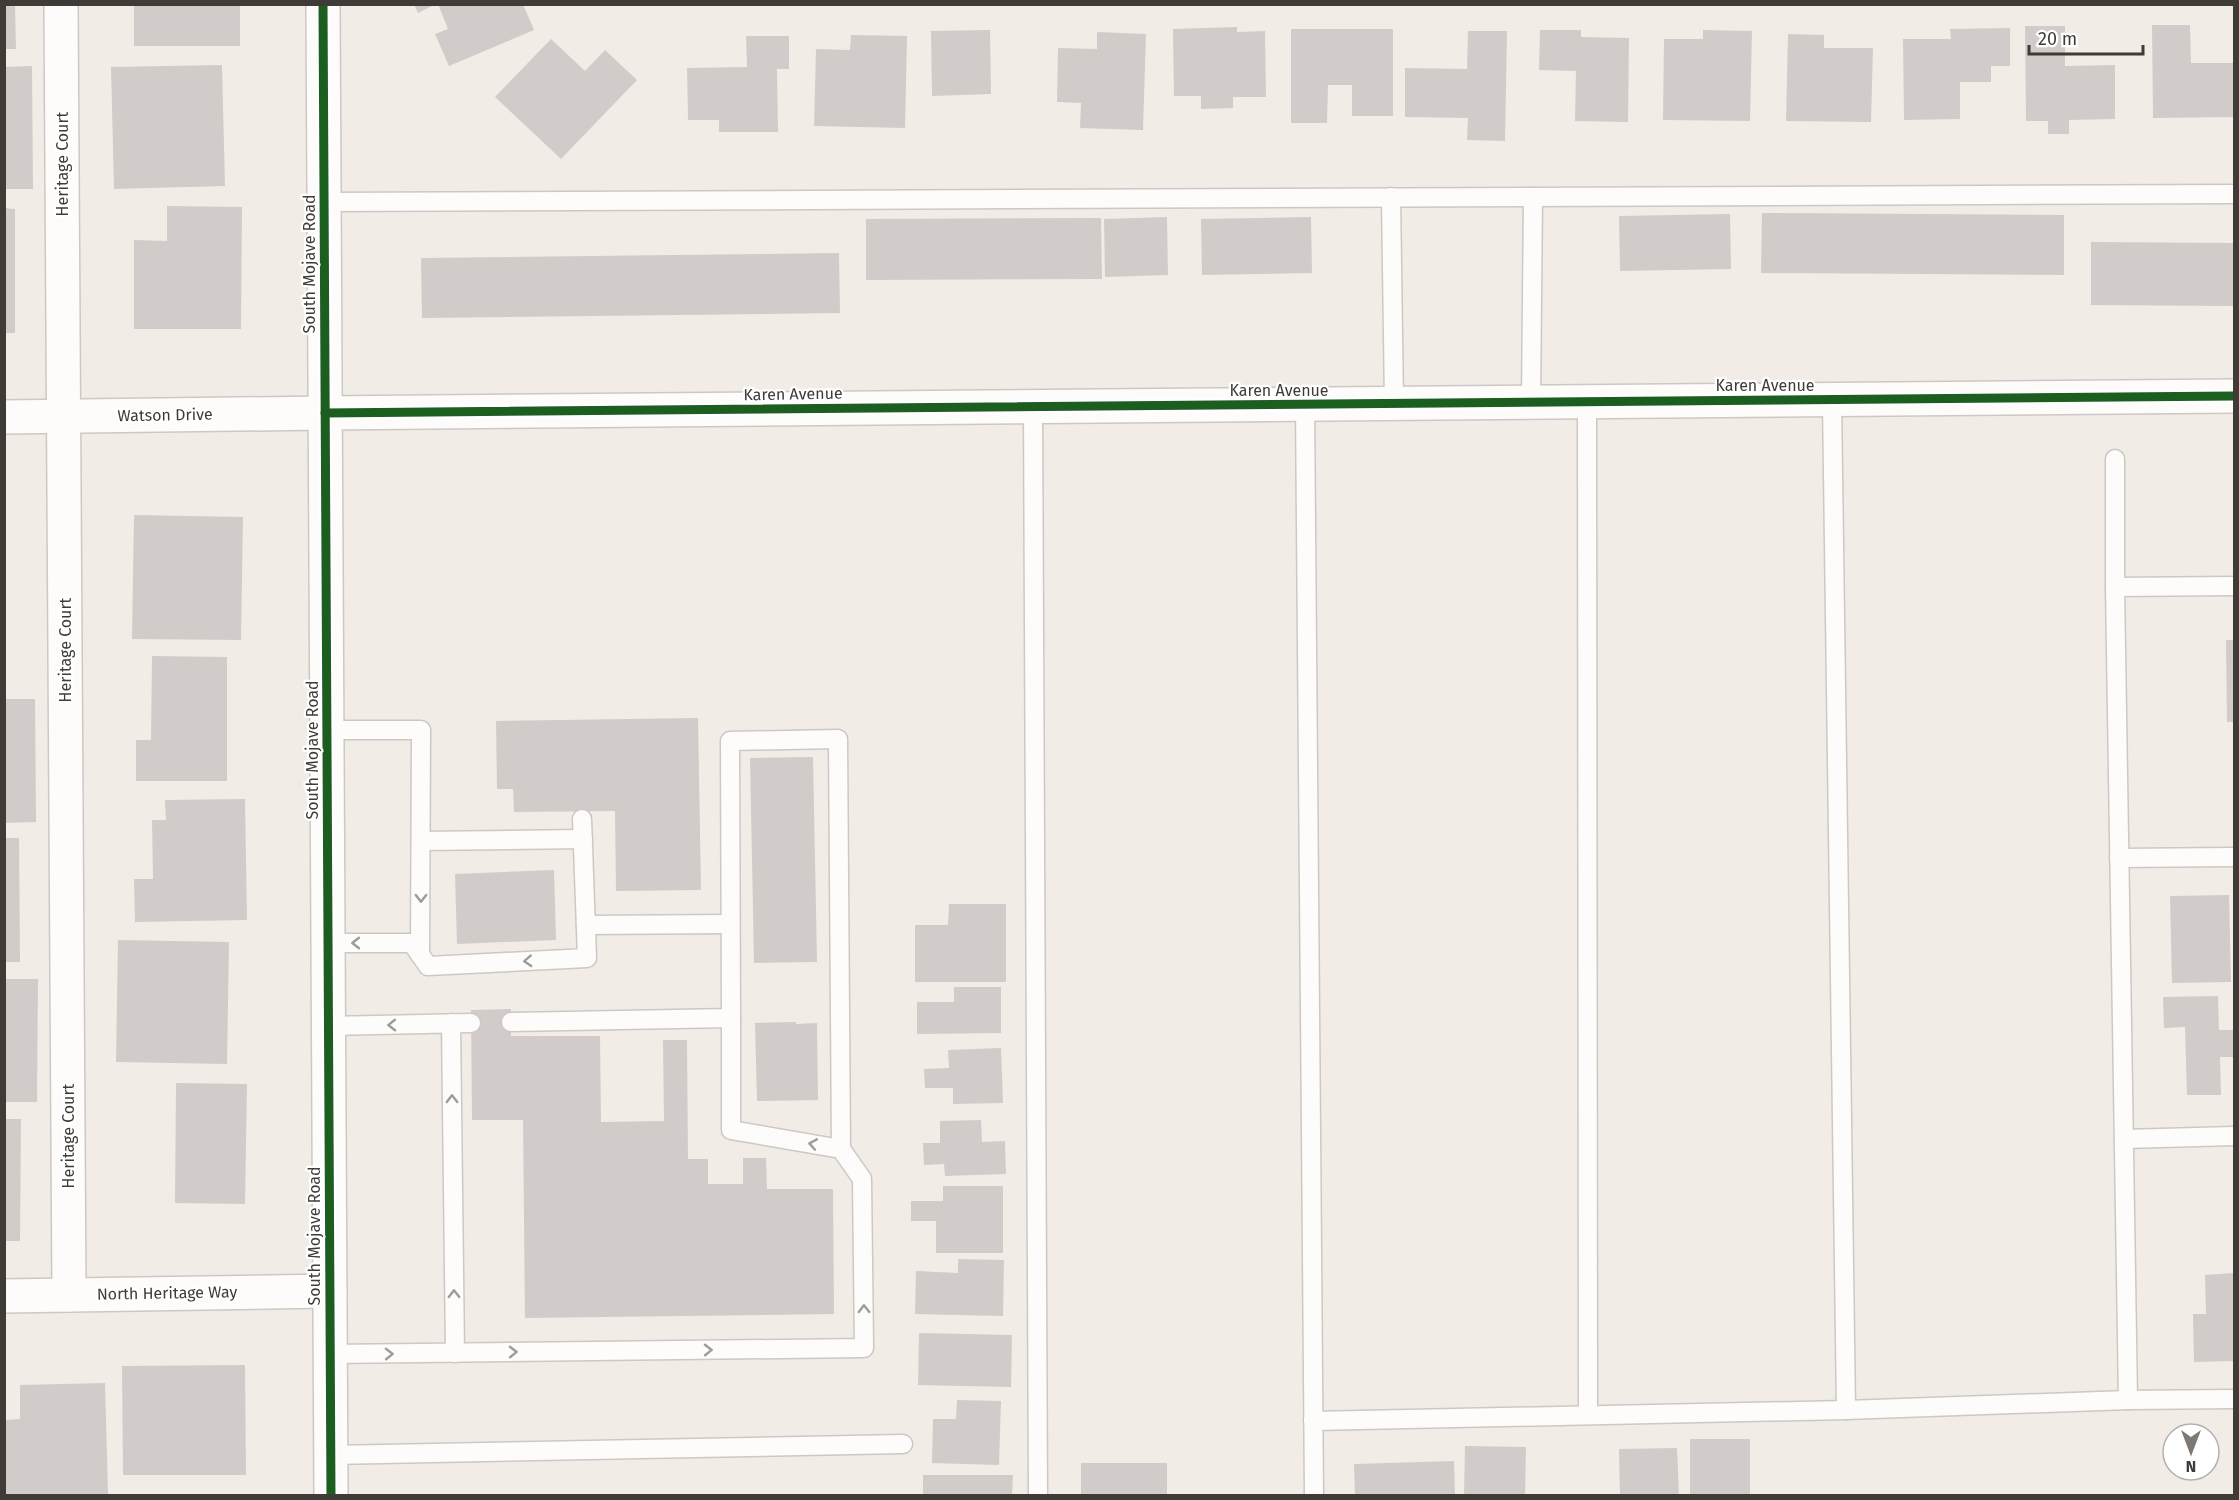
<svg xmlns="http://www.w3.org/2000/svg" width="2239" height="1500" font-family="'Fira Sans',sans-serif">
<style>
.building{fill:#d1ccc9}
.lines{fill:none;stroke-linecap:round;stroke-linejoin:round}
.lane-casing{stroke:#cdc8c4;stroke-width:21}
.street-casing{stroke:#cdc8c4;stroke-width:36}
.secondary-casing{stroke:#cdc8c4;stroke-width:36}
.lane{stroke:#fdfcfb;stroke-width:18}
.street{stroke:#fdfcfb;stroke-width:33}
.secondary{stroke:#fdfcfb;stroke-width:33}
.cycleway-casing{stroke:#fff;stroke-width:13}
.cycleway{stroke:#1b5e20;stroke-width:9}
.oneway{stroke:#9e9c99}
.labels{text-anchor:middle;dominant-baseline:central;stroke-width:4.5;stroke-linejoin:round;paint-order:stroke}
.street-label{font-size:16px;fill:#3f3b37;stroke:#fff}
</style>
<rect width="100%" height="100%" fill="#f2ece7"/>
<g class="building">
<path d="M4,4H15L16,49H4Z"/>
<rect x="134" y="4" width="106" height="42"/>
<path d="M414,4H436L418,13Z"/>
<path d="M438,4H523L534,30L449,66L435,34L448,29Z"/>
<path d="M2152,25H2190L2191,63H2234V117L2153,118Z"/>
<path d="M2025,26H2065V66L2115,65V119L2069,120V134H2048V121H2026Z"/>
<path d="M1237,27V32L1265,31L1266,97H1233V108L1201,109V96H1174L1173,29Z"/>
<path d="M2010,28V66H1991V82H1960V119L1904,120L1903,39H1951L1950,29Z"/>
<path d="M1291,29H1393V116H1352V85H1328L1327,123H1291Z"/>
<path d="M990,30L991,94L932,96L931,31Z"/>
<path d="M1540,30H1581V37L1629,38L1628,122L1575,121L1576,71L1539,70Z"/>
<path d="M1703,30L1752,31L1750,121L1663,120L1664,39H1703Z"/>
<path d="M1468,31H1507L1505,141L1467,140L1468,118L1405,117V68L1467,69Z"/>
<path d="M1097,32L1146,34L1143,130L1080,128L1081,103L1057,102L1058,48L1097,49Z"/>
<path d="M1788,34L1824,35V48H1873L1871,122L1786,121Z"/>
<path d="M851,35L907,36L905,128L814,126L816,49L850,50Z"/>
<path d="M746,36H789V69H777L778,132H719V120H688L687,68L747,67Z"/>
<path d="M551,39L585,71L605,50L637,80L561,159L495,97Z"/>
<path d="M222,65L225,186L114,189L111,67Z"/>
<path d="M32,66L33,189H4V67Z"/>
<path d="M167,206L242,207L241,329H134V240L167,241Z"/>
<path d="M4,208L15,209V333H4Z"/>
<path d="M1762,213L2064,215V275L1761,273Z"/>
<path d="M1730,214L1731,269L1620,271L1619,216Z"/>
<path d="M1167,217L1168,275L1105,277L1104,219Z"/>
<path d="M1311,217L1312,273L1202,275L1201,219Z"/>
<path d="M1101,218L1102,279L866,280V219Z"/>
<path d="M2091,242L2234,243V306L2091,305Z"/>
<path d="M839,253L840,313L422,318L421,258Z"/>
<path d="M134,515L243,517L241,640L132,639Z"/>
<path d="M2226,640H2234V722H2227Z"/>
<path d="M152,656L227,657V781H136V740H151Z"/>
<path d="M4,699H35L36,822L4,823Z"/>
<path d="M698,718L701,890L616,891L615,811L514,812L513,789H497L496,721Z"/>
<path d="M813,757L817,962L754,963L750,758Z"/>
<path d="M245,799L247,920L135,922L134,879H153L152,820H166L165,800Z"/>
<path d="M4,838H19L20,962H4Z"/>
<path d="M554,870L556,940L457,944L455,874Z"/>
<path d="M2229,895L2231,982L2172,983L2170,896Z"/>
<path d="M949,904H1006V982H915V925H948Z"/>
<path d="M118,940L229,942L227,1064L116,1062Z"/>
<path d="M4,979H38L37,1102H4Z"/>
<path d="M954,987H1001V1033L917,1034V1002H954Z"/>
<path d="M2218,996L2219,1030H2234V1057H2220L2221,1095H2187L2185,1027L2164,1028L2163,997Z"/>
<path d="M511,1009V1036H600L601,1122L664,1121L663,1040H687L688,1159H708V1184H743V1158H766L767,1189H833L834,1314L525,1318L523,1120H472L471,1010Z"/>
<path d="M796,1022V1024L817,1023L818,1100L757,1101L755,1023Z"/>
<path d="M1001,1048L1003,1103L953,1104V1088H925L924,1069L949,1068L948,1050Z"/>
<path d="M176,1083L247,1084L245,1204L175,1203Z"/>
<path d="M4,1119H21L20,1241H4Z"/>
<path d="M981,1120L982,1142L1005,1141L1006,1174L945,1176L944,1164L924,1165L923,1143H940V1121Z"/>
<path d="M943,1186H1003V1253H936V1221H911V1201H943Z"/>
<path d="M958,1259L1004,1260L1003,1316L915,1314L916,1271L958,1273Z"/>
<path d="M2234,1273V1361L2194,1362L2193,1314H2206L2205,1275Z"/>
<path d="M919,1333L1012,1335L1011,1387L918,1385Z"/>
<path d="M245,1365L246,1475H123L122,1366Z"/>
<path d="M105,1383L108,1494L5,1496V1420L20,1419V1385Z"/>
<path d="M957,1400L1001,1401L999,1465L932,1463L933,1419H956Z"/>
<rect x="1690" y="1439" width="60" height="57"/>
<path d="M1465,1446L1526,1447L1525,1496H1464Z"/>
<path d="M1677,1448L1679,1496H1620L1619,1449Z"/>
<path d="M1454,1461L1455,1495L1355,1496L1354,1464Z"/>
<rect x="1081" y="1463" width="86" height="33"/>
<path d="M923,1475H1013L1012,1496H923Z"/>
</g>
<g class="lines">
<g class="lane-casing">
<g id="lane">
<path d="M1391,197L1394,404"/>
<path d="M324,202L2234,194"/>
<path d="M1832,400L1846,1410"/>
<path d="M1531,402L1533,197"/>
<path d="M1587,402L1588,1415"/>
<path d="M1305,404L1314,1496"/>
<path d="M1033,407L1038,1496"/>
<path d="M2115,459V587L2128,1400"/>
<path d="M2115,587L2234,586"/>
<path d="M327,730H421L420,955"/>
<path d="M421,841L583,839"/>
<path d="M2119,858L2234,857"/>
<path d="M586,925L730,924"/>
<path d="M328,943H412L428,966L587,958L582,819"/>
<path d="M731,1018L730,741L838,739L841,1149"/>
<path d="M451,1023L455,1353"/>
<path d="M328,1026L471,1023"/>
<path d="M2124,1139L2234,1136"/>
<path d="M330,1354L864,1348L862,1179L841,1149L731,1130V1018L511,1022"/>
<path d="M1313,1421L1846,1410L2128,1400L2234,1399"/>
<path d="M331,1455L903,1444"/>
</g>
</g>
<g class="street-casing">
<g id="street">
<path d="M61,4L69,1295"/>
<path d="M4,417L325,413"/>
<path d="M4,1296L330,1291"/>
</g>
</g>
<g class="secondary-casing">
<g id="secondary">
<path d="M323,4L331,1496"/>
<path d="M325,413L2234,396"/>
</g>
</g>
<use href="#lane" class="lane"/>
<use href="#street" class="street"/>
<use href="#secondary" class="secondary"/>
<g class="cycleway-casing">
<g id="cycleway">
<path d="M323,4L331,1496"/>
<path d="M325,413L2234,396"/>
</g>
</g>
<use href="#cycleway" class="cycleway"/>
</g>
<defs><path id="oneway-chevron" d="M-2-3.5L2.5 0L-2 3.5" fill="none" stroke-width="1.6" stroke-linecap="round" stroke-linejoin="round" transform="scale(1.5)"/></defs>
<g class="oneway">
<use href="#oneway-chevron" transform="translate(421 898) rotate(90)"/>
<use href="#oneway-chevron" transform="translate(356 943) rotate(180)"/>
<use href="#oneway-chevron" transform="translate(528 961) rotate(177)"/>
<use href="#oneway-chevron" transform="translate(392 1025) rotate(179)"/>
<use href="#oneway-chevron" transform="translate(452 1099) rotate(-91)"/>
<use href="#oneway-chevron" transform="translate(813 1144) rotate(-170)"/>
<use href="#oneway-chevron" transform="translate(454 1294) rotate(-91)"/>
<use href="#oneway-chevron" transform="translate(864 1309) rotate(-91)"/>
<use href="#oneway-chevron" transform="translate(708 1350) rotate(-1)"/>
<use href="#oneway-chevron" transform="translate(513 1352) rotate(-1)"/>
<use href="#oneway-chevron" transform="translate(389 1354) rotate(-1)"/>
</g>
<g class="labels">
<g class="street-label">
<text transform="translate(62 164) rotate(-90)">Heritage Court</text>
<text transform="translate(309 264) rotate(-90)">South Mojave Road</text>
<text x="1765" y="385">Karen Avenue</text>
<text x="1279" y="390">Karen Avenue</text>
<text transform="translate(793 394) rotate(-1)">Karen Avenue</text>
<text transform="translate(165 415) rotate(-1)">Watson Drive</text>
<text transform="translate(65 650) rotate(-90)">Heritage Court</text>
<text transform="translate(312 750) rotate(-90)">South Mojave Road</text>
<text transform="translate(68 1136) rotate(-90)">Heritage Court</text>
<text transform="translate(314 1236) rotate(-90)">South Mojave Road</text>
<text transform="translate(167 1293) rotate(-1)">North Heritage Way</text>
</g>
</g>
<rect width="2239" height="1500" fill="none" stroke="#3f3b37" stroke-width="12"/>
<g transform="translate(2191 1452) rotate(180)"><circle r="28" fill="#ffffff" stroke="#b2b1af" stroke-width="1.5"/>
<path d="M0-4.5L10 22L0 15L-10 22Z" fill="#7e7975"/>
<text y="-9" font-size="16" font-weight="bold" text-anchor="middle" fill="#3f3b37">N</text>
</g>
<path d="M2029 45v9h114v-9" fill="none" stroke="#3f3b37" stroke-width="3"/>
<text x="2038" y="45" font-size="18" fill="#3f3b37" stroke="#ffffff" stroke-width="4.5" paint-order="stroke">20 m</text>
</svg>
